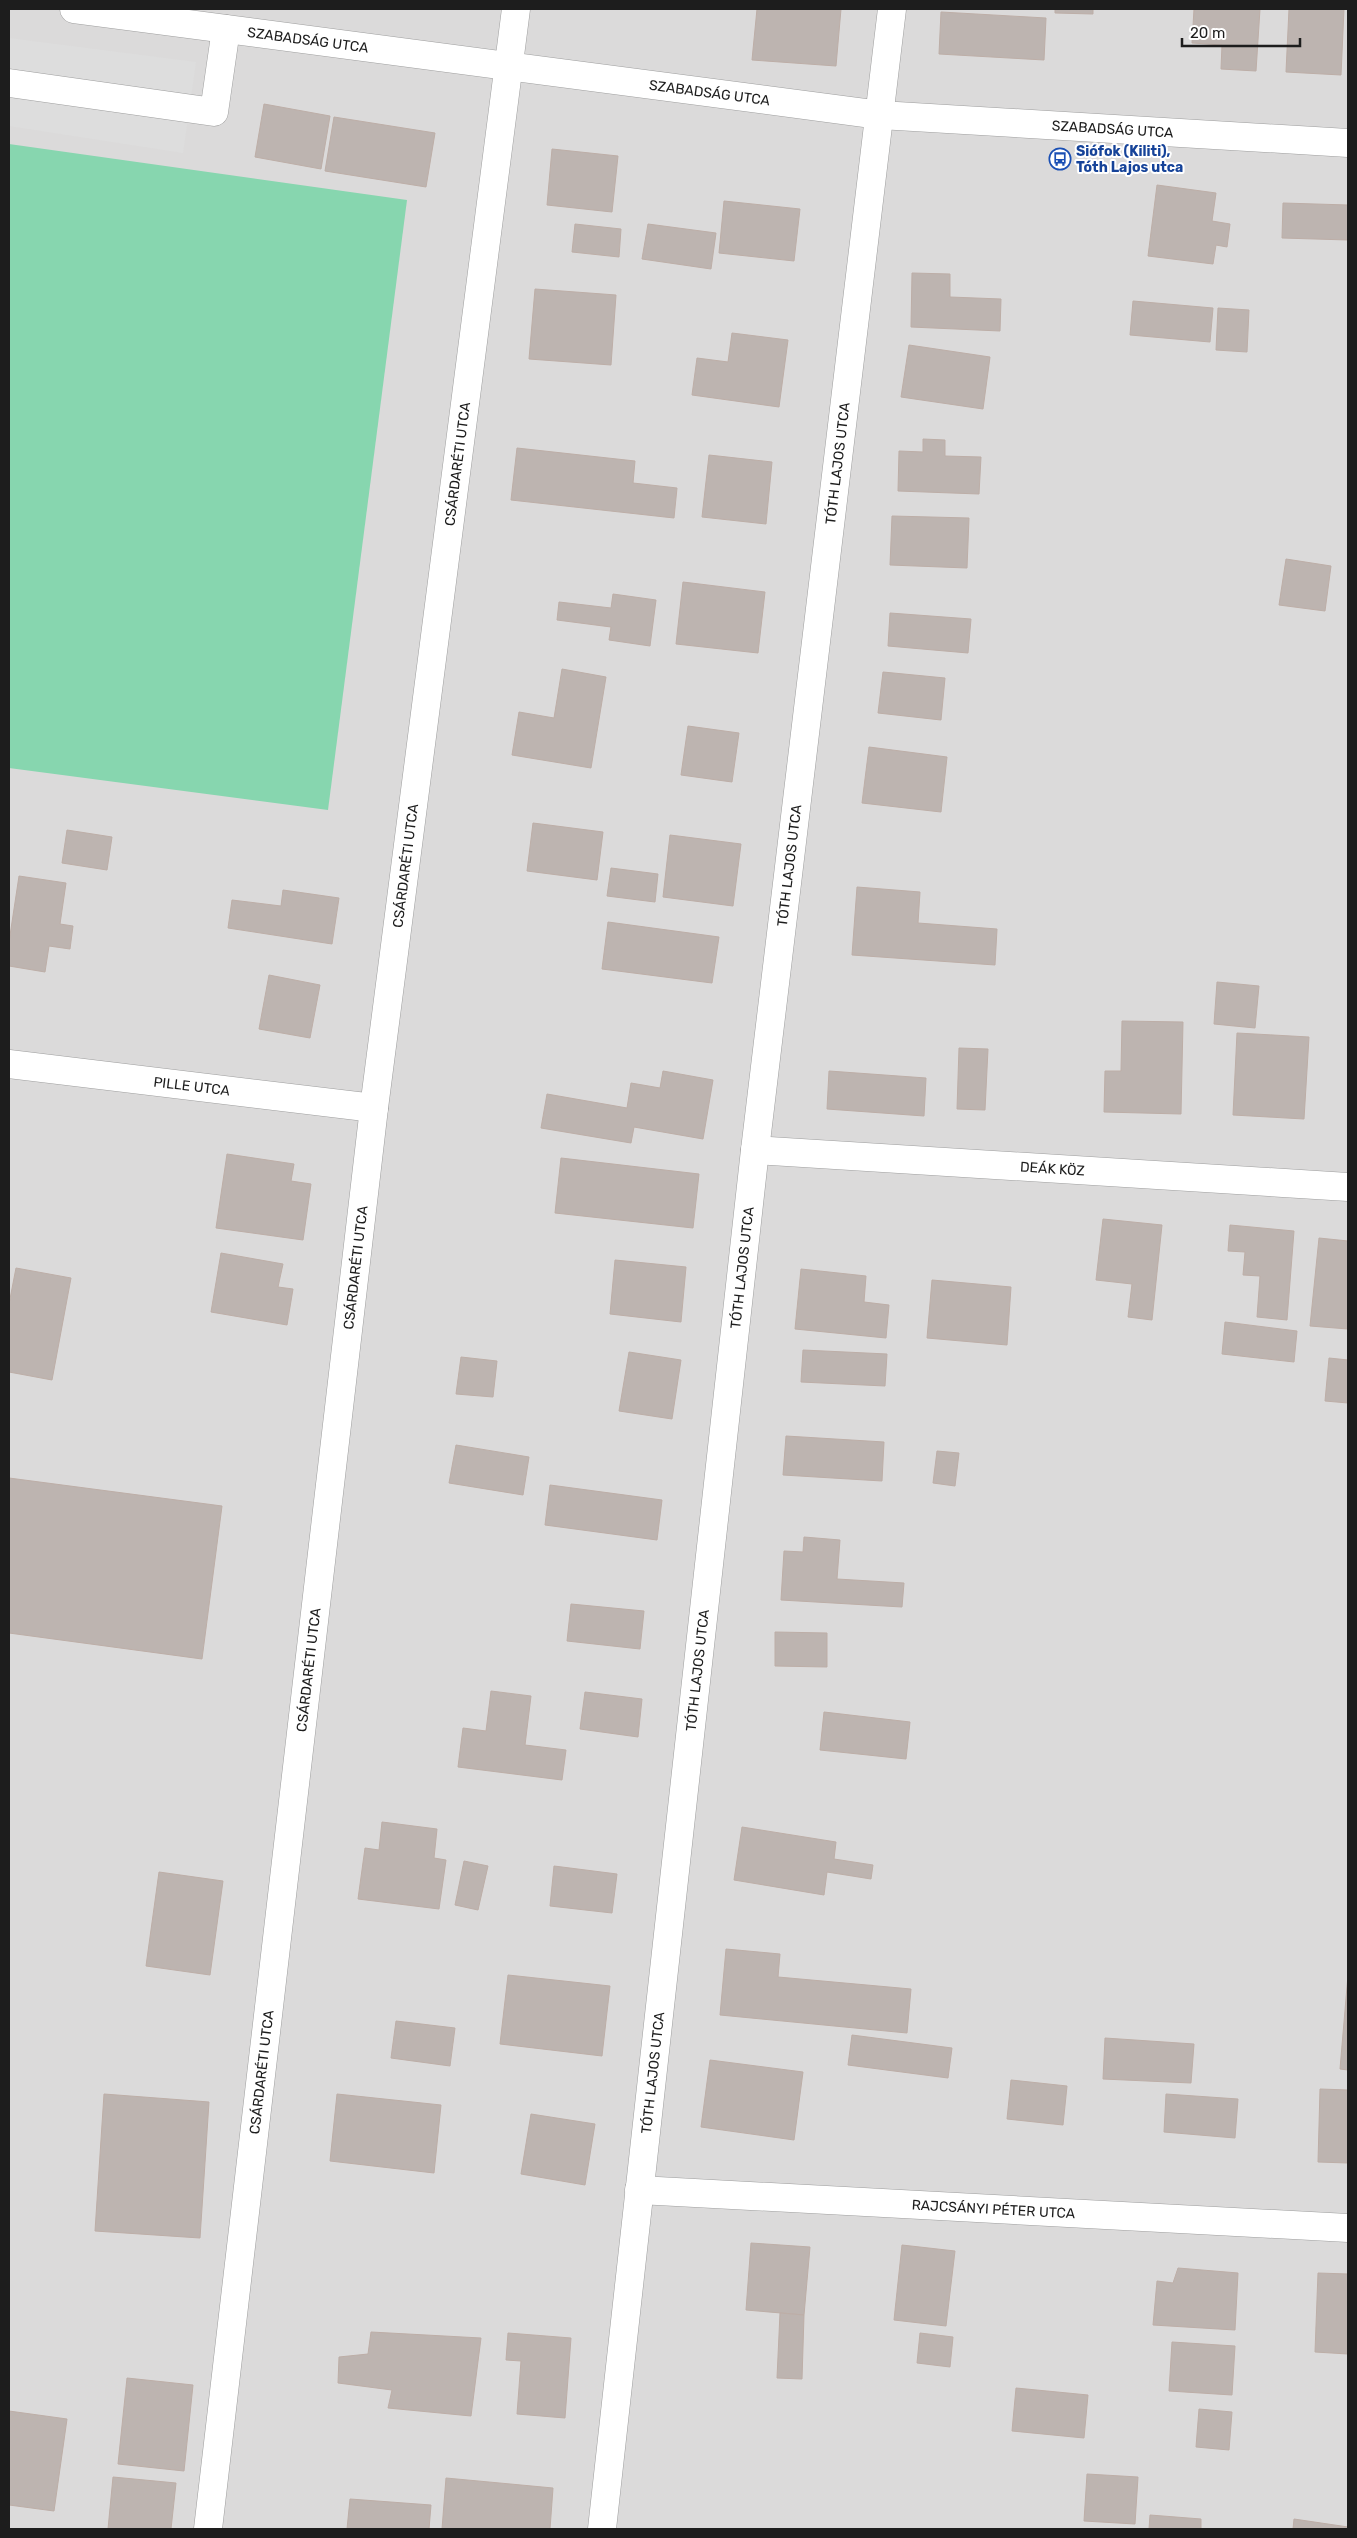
<svg xmlns="http://www.w3.org/2000/svg" width="1357" height="2538" font-family="Rubik,sans-serif">
<style>
.residential{fill:#dbdada}
.pitch{fill:#87d6af}
.parking{fill:#ddd}
.building{fill:#bdb4b0;stroke:#bdaea7}
.lines{fill:none;stroke-linecap:round;stroke-linejoin:round}
.street-casing{stroke:#9e9e9e;stroke-width:29}
.street{stroke:#fff;stroke-width:28}
.labels{text-anchor:middle;dominant-baseline:central;stroke-width:4;stroke-linejoin:round;paint-order:stroke}
.street-label{font-size:14px;fill:#1d1d1d;stroke:#fff}
.transit-label{font-size:14px;font-weight:bold;fill:#164399;stroke:#fff;text-anchor:start}
</style>
<rect width="100%" height="100%" fill="#ede9e3"/>
<rect class="residential" x="9" y="9" width="1339" height="2520"/>
<path class="pitch" d="M9,144L407,200L328,810L9,768Z"/>
<path class="parking" d="M9,38L196,62L183,153L9,126Z"/>
<g class="building">
<path d="M757,9H841L836,66L752,60Z"/>
<path d="M1055,9H1093V14L1055,13Z"/>
<path d="M1194,9H1260L1256,71L1221,69L1222,45L1192,43Z"/>
<path d="M1289,9H1344L1341,75L1286,72Z"/>
<path d="M941,12L1046,18L1044,60L939,54Z"/>
<path d="M264,104L330,116L321,169L255,157Z"/>
<path d="M334,117L435,133L426,187L325,171Z"/>
<path d="M552,149L618,156L612,212L547,205Z"/>
<path d="M1157,185L1216,193L1212,221L1230,224L1227,247L1216,245L1213,264L1148,256Z"/>
<path d="M724,201L800,209L794,261L719,253Z"/>
<path d="M1283,203L1348,205V240L1282,238Z"/>
<path d="M575,224L621,229L619,257L572,252Z"/>
<path d="M648,224L716,233L711,269L642,259Z"/>
<path d="M912,273L950,274V297L1001,299L1000,331L911,327Z"/>
<path d="M535,289L616,295L611,365L529,359Z"/>
<path d="M1133,301L1213,308L1210,342L1130,335Z"/>
<path d="M1218,308L1249,310L1247,352L1216,350Z"/>
<path d="M732,333L788,340L779,407L692,395L697,358L728,362Z"/>
<path d="M909,345L990,357L983,409L901,397Z"/>
<path d="M923,439L945,440V456L981,457L979,494L898,491L899,451L923,452Z"/>
<path d="M517,448L635,461L633,483L677,488L674,518L511,500Z"/>
<path d="M709,455L772,462L766,524L702,517Z"/>
<path d="M892,516L969,518L967,568L890,565Z"/>
<path d="M1286,559L1331,566L1325,611L1279,605Z"/>
<path d="M683,582L765,592L758,653L676,644Z"/>
<path d="M613,594L656,600L650,646L609,640L611,627L557,620L559,602L611,608Z"/>
<path d="M890,613L971,619L968,653L888,646Z"/>
<path d="M562,669L606,677L591,768L512,755L519,712L554,718Z"/>
<path d="M883,672L945,678L941,720L878,713Z"/>
<path d="M688,726L739,733L732,782L681,775Z"/>
<path d="M869,747L947,757L941,812L862,803Z"/>
<path d="M533,823L603,832L597,880L527,871Z"/>
<path d="M67,830L112,837L107,870L62,863Z"/>
<path d="M670,835L741,844L733,906L663,897Z"/>
<path d="M611,868L658,874L655,902L607,896Z"/>
<path d="M19,876L66,883L60,924L73,926L70,949L49,946L45,972L9,966V942Z"/>
<path d="M857,887L920,892L918,923L997,929L995,965L852,955Z"/>
<path d="M283,890L339,898L332,944L228,928L232,900L281,906Z"/>
<path d="M608,922L719,937L712,983L602,969Z"/>
<path d="M269,975L320,985L310,1038L259,1029Z"/>
<path d="M1217,982L1259,986L1255,1028L1214,1024Z"/>
<path d="M1122,1021L1183,1022L1181,1114L1104,1112L1105,1071H1121Z"/>
<path d="M1237,1033L1309,1037L1304,1119L1233,1115Z"/>
<path d="M959,1048L988,1049L985,1110L957,1109Z"/>
<path d="M663,1071L713,1080L703,1139L634,1127L631,1143L541,1128L547,1094L627,1108L631,1083L660,1088Z"/>
<path d="M829,1071L926,1078L924,1116L827,1109Z"/>
<path d="M227,1154L294,1164L291,1181L311,1184L303,1240L216,1228Z"/>
<path d="M561,1158L699,1174L693,1228L555,1213Z"/>
<path d="M1103,1219L1162,1225L1152,1320L1128,1317L1132,1284L1096,1280Z"/>
<path d="M1230,1225L1294,1231L1287,1320L1257,1317L1260,1276L1243,1275L1245,1252L1228,1251Z"/>
<path d="M1319,1238L1348,1241V1329L1310,1326Z"/>
<path d="M221,1253L283,1264L278,1287L293,1289L287,1325L211,1312Z"/>
<path d="M615,1260L686,1267L681,1322L610,1314Z"/>
<path d="M16,1268L71,1278L52,1380L9,1372V1304Z"/>
<path d="M801,1269L866,1276L864,1302L889,1305L886,1338L795,1329Z"/>
<path d="M932,1280L1011,1287L1007,1345L927,1338Z"/>
<path d="M1225,1322L1297,1331L1294,1362L1222,1354Z"/>
<path d="M803,1350L887,1354L885,1386L801,1382Z"/>
<path d="M629,1352L681,1360L672,1419L619,1411Z"/>
<path d="M461,1357L497,1361L493,1397L456,1394Z"/>
<path d="M1329,1358L1348,1360V1403L1325,1401Z"/>
<path d="M786,1436L884,1442L882,1481L783,1475Z"/>
<path d="M456,1445L529,1457L523,1495L449,1483Z"/>
<path d="M937,1451L959,1453L955,1486L933,1483Z"/>
<path d="M9,1478L222,1506L202,1659L9,1633Z"/>
<path d="M550,1485L662,1500L657,1540L545,1525Z"/>
<path d="M804,1537L840,1540L837,1579L904,1583L902,1607L781,1600L784,1551L803,1552Z"/>
<path d="M571,1604L644,1611L640,1649L567,1641Z"/>
<path d="M775,1632L827,1633V1667L775,1666Z"/>
<path d="M491,1691L531,1696L525,1745L566,1750L562,1780L458,1767L463,1728L486,1731Z"/>
<path d="M585,1692L642,1699L638,1737L580,1729Z"/>
<path d="M824,1712L910,1722L906,1759L820,1750Z"/>
<path d="M382,1822L437,1829L434,1858L446,1860L439,1909L358,1899L365,1848L379,1850Z"/>
<path d="M742,1827L836,1842L834,1859L873,1865L871,1879L827,1872L824,1895L734,1880Z"/>
<path d="M464,1861L488,1866L478,1910L455,1905Z"/>
<path d="M554,1866L617,1874L612,1913L550,1906Z"/>
<path d="M159,1872L223,1881L210,1975L146,1966Z"/>
<path d="M726,1949L780,1954L778,1977L911,1989L907,2033L720,2015Z"/>
<path d="M508,1975L610,1986L602,2056L500,2044Z"/>
<path d="M1348,1975V2070L1340,2069Z"/>
<path d="M396,2021L455,2028L450,2066L391,2058Z"/>
<path d="M852,2035L952,2048L948,2078L848,2065Z"/>
<path d="M1105,2038L1194,2044L1191,2083L1103,2079Z"/>
<path d="M710,2060L803,2072L794,2140L701,2127Z"/>
<path d="M1011,2080L1067,2086L1063,2125L1007,2119Z"/>
<path d="M1320,2089L1348,2090V2163L1318,2162Z"/>
<path d="M104,2094L209,2102L200,2238L95,2231Z"/>
<path d="M337,2094L441,2105L434,2173L330,2161Z"/>
<path d="M1166,2094L1238,2099L1235,2138L1164,2132Z"/>
<path d="M531,2114L595,2124L585,2185L521,2174Z"/>
<path d="M751,2243L810,2247L804,2315L746,2310Z"/>
<path d="M902,2245L955,2251L946,2326L894,2320Z"/>
<path d="M1178,2268L1238,2273L1235,2330L1153,2325L1157,2281L1173,2283Z"/>
<path d="M1318,2273L1348,2274V2354L1315,2352Z"/>
<path d="M780,2313L804,2315L802,2379L777,2378Z"/>
<path d="M371,2332L481,2338L471,2416L388,2408L392,2390L338,2383L339,2357L368,2354Z"/>
<path d="M508,2333L571,2338L565,2418L517,2414L521,2361L506,2360Z"/>
<path d="M920,2333L953,2337L950,2367L917,2363Z"/>
<path d="M1172,2342L1235,2346L1232,2395L1169,2391Z"/>
<path d="M127,2378L193,2385L184,2471L118,2464Z"/>
<path d="M1016,2388L1088,2395L1084,2438L1012,2431Z"/>
<path d="M1199,2409L1232,2412L1229,2450L1196,2447Z"/>
<path d="M9,2411L67,2419L54,2511L9,2505Z"/>
<path d="M1087,2474L1138,2477L1135,2524L1084,2521Z"/>
<path d="M113,2477L176,2483L171,2529H108Z"/>
<path d="M446,2478L553,2488L550,2529H442Z"/>
<path d="M350,2499L431,2505L429,2529H347Z"/>
<path d="M1150,2515L1201,2519V2529H1149Z"/>
<path d="M1294,2519L1348,2527V2529H1293Z"/>
</g>
<g class="lines">
<g class="street-casing">
<g id="street">
<path id="s1" d="M74,9L880,115L1348,143"/>
<path d="M9,83L214,112L226,29"/>
<path id="s2" d="M9,1064L374,1108"/>
<path id="s3" d="M755,1150L1348,1187"/>
<path id="s4" d="M639,2190L1348,2228"/>
<path id="s5" d="M208,2529L374,1108L516,9"/>
<path id="s6" d="M602,2529L755,1150L892,9"/>
</g>
</g>
<use href="#street" class="street"/>
</g>
<defs>
<g id="bus-ring" transform="scale(1.125)"><circle r="9.5" fill="#fff" stroke="#1a4fb4" stroke-width="1.5"/><path d="M-5-6H5V4H4V6H2V4H-2V6H-4V4H-5ZM-3.5-4V0h7V-4ZM-3.5 1.2v1.5H-2V1.2ZM2 1.2v1.5H3.5V1.2Z" fill="#1a4fb4"/></g>
</defs>
<g fill-rule="evenodd">
<use href="#bus-ring" x="1060" y="159"/>
</g>
<g class="labels">
<g class="street-label">
<text stroke="none"><textPath href="#s1" startOffset="236">SZABADSÁG UTCA</textPath></text>
<text stroke="none"><textPath href="#s1" startOffset="641">SZABADSÁG UTCA</textPath></text>
<text stroke="none"><textPath href="#s1" startOffset="1046">SZABADSÁG UTCA</textPath></text>
<text stroke="none"><textPath href="#s6" startOffset="2079">TÓTH LAJOS UTCA</textPath></text>
<text stroke="none"><textPath href="#s5" startOffset="2080">CSÁRDARÉTI UTCA</textPath></text>
<text stroke="none"><textPath href="#s5" startOffset="1675">CSÁRDARÉTI UTCA</textPath></text>
<text stroke="none"><textPath href="#s6" startOffset="1674">TÓTH LAJOS UTCA</textPath></text>
<text stroke="none"><textPath href="#s2" startOffset="184">PILLE UTCA</textPath></text>
<text stroke="none"><textPath href="#s3" startOffset="298">DEÁK KÖZ</textPath></text>
<text stroke="none"><textPath href="#s5" startOffset="1270">CSÁRDARÉTI UTCA</textPath></text>
<text stroke="none"><textPath href="#s6" startOffset="1269">TÓTH LAJOS UTCA</textPath></text>
<text stroke="none"><textPath href="#s5" startOffset="865">CSÁRDARÉTI UTCA</textPath></text>
<text stroke="none"><textPath href="#s6" startOffset="864">TÓTH LAJOS UTCA</textPath></text>
<text stroke="none"><textPath href="#s5" startOffset="460">CSÁRDARÉTI UTCA</textPath></text>
<text stroke="none"><textPath href="#s6" startOffset="459">TÓTH LAJOS UTCA</textPath></text>
<text stroke="none"><textPath href="#s4" startOffset="355">RAJCSÁNYI PÉTER UTCA</textPath></text>
</g>
<g class="transit-label">
<text x="1076" y="151">Siófok (Kiliti),<tspan x="1076" dy="16">Tóth Lajos utca</tspan></text>
</g>
</g>
<rect width="1357" height="2538" fill="none" stroke="#1d1d1d" stroke-width="20"/>
<path d="M1182 38v8h118v-8" fill="none" stroke="#1d1d1d" stroke-width="2.5"/>
<text x="1190" y="38" font-size="15" fill="#1d1d1d" stroke="#ffffff" stroke-width="4" paint-order="stroke">20 m</text>
</svg>
